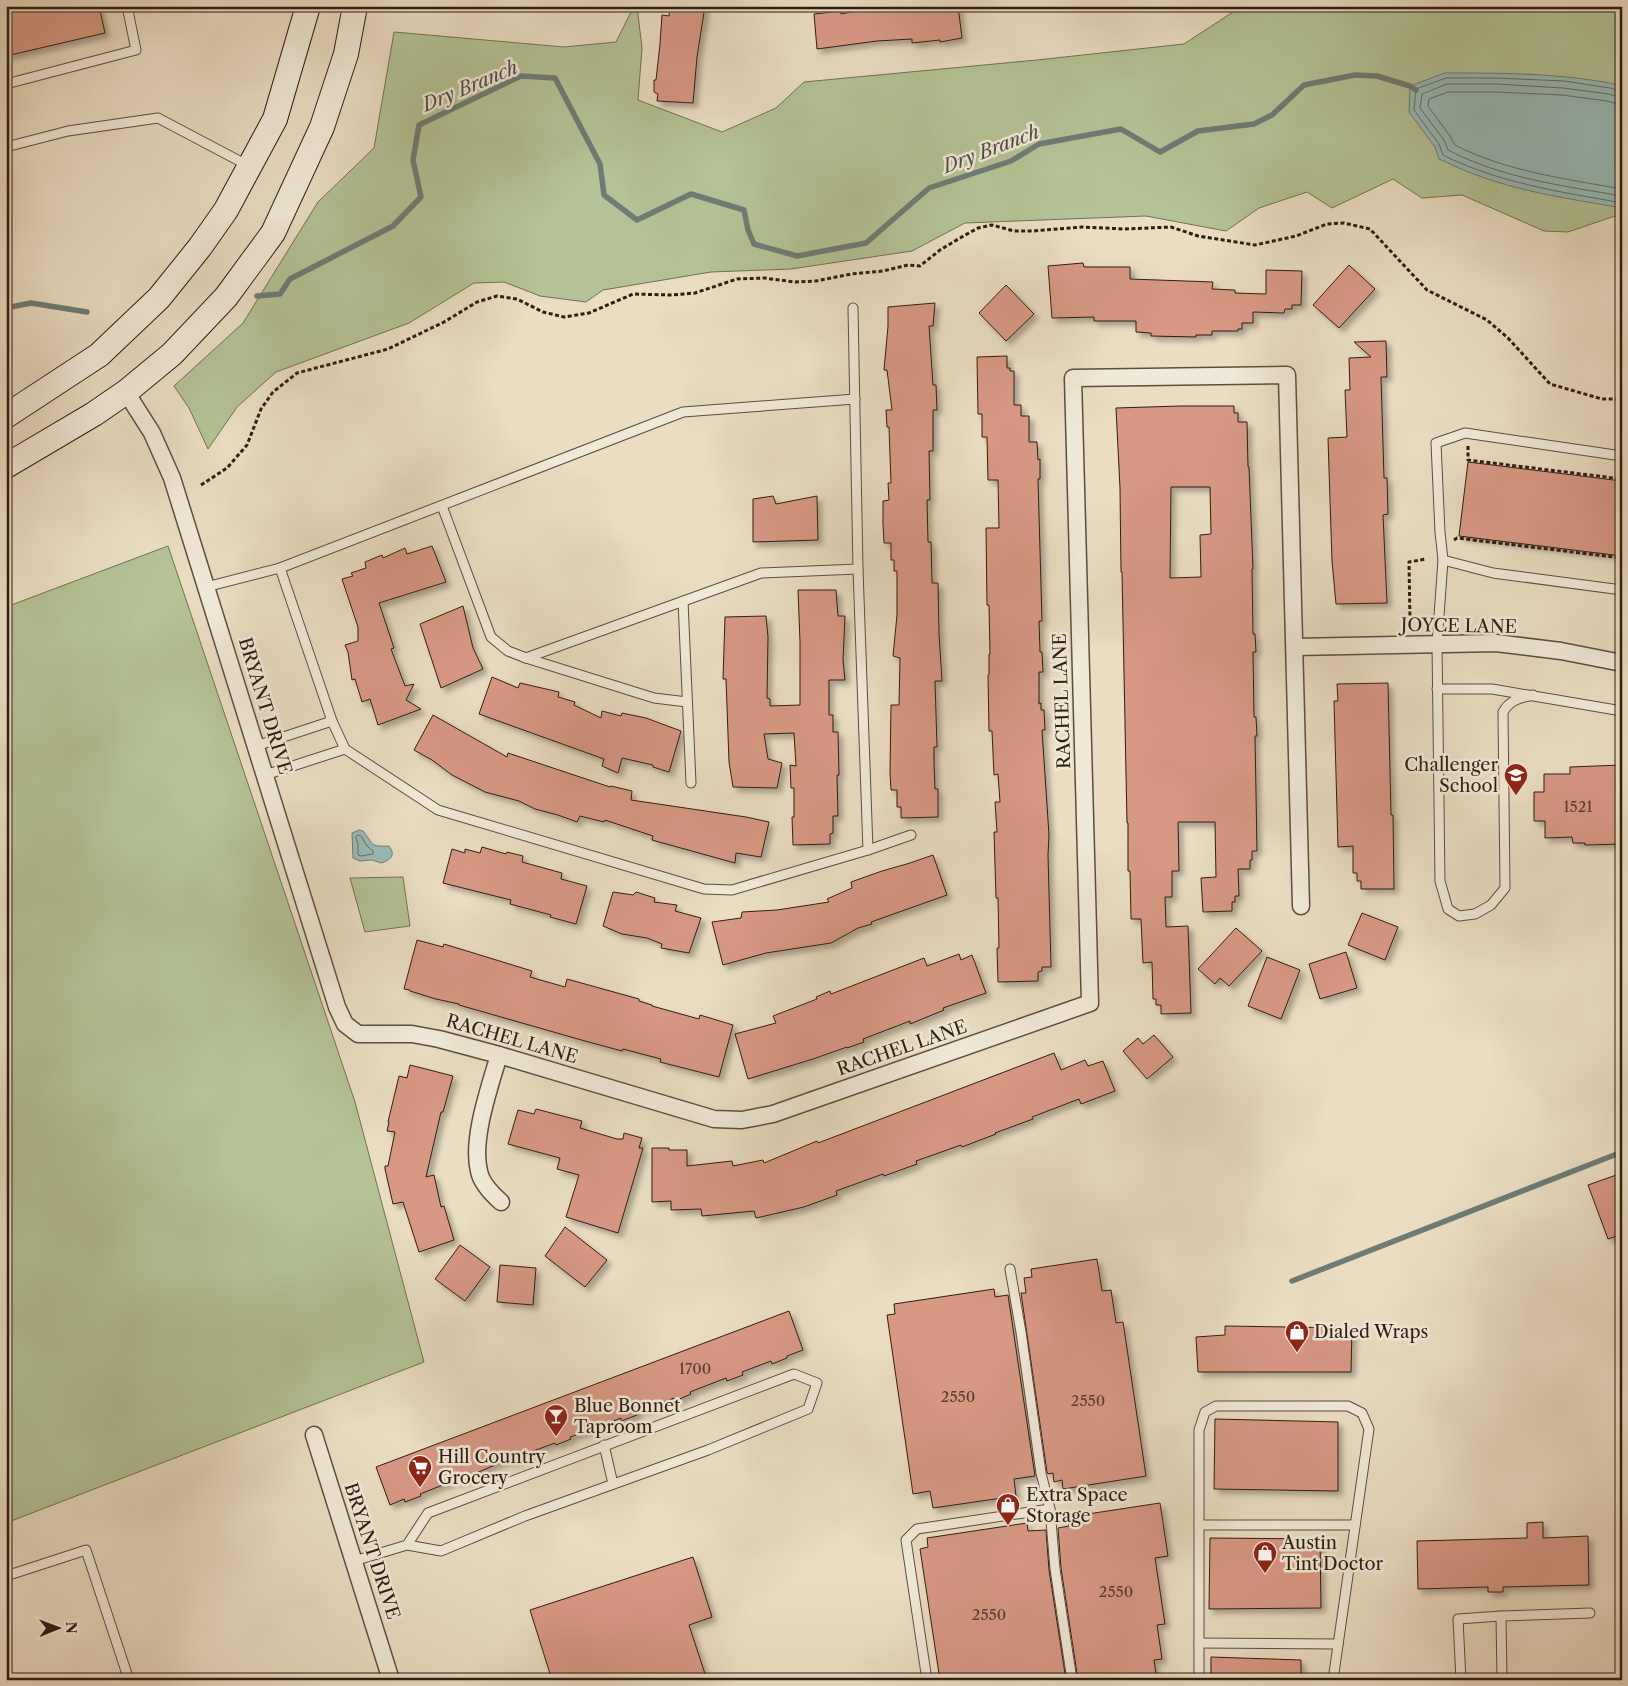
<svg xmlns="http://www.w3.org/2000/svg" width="1628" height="1686" font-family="'Libre Caslon Text',serif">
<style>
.green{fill:#b4c295;stroke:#727053}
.water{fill:#98bbb8;stroke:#6e7c75}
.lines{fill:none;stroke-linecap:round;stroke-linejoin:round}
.shore{stroke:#646c64;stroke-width:1}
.stream{stroke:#6e7c75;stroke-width:5.5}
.building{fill:#d79884;stroke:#2f1d11;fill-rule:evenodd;filter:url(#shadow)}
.service-casing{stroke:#5e4d3d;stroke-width:11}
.minor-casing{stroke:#5e4d3d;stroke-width:19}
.secondary-casing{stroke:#2f1d11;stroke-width:26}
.path{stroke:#2f1d11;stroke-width:3;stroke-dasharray:4 2.5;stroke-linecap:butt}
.service{stroke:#f1e9d7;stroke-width:9}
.minor{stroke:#f1e9d7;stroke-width:16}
.secondary{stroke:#f1e9d7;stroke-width:24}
.labels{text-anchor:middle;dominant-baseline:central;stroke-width:5;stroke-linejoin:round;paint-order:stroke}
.number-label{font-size:15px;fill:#593c2e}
.street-label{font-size:18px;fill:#2f1d11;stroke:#f1e9d7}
.poi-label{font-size:18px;fill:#2f1d11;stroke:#f1e9d7;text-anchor:start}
.water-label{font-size:19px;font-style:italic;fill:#4e4c43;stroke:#f1e9d7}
</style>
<defs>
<filter id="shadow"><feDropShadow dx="4.5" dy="4.5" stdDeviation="2.5" flood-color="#0004"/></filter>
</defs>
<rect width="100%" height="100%" fill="#eaddc2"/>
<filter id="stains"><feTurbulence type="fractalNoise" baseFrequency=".004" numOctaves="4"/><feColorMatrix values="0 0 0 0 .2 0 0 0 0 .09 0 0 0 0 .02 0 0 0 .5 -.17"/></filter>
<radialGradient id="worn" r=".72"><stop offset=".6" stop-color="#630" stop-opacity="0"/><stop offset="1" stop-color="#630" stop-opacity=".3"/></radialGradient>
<g class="green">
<path d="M634,6H637L642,48L638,100L722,132L776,108L804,82L1037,60L1184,44L1236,10L1270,6H1622V219L1615,216L1568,232L1544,231L1462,195L1422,198L1393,179L1332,208L1307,192L1259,208L1226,231L1146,216L965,223L912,251L791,269L711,272L603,290L586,302L540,296L504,282L474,283L409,323L276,372L237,407L208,449L189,408L174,386L243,323L318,202L374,148L394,32L564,47L616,42Z"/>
<path d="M168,546L355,1102L424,1362L6,1523V607Z"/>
<path d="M403,877L410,926L365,932L350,878Z"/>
</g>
<g class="water">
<path d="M1445,73C1491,73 1538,73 1584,79C1597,81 1610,82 1622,87V208C1571,199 1519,192 1471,173C1460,169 1449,163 1439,159L1435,147L1409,112L1410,86Z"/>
<path d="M359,830L363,831C374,844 369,847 389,846C396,855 391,860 381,863L372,860L360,861L353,858L352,833Z"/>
</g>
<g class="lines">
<g class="shore">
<path d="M1622,92L1610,88L1564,81L1496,78H1446L1416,89L1414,110L1439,144L1443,155C1498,183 1562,192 1622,203"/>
<path d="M1622,98L1609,94L1563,88L1496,84H1447L1422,94L1420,108L1444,140L1448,150C1501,178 1564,186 1622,196"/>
<path d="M1622,105L1607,101L1562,95L1496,92H1448L1429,99L1428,106L1450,136L1455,145C1505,171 1566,179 1622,189"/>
<path d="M358,835L361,836L367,846L373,851V854L361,856L358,855V844L356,838Z"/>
</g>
<g class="stream">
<path d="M257,296L280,294L290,279L393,226L421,197L413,160L419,125L521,76L555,78L600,164L604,195L637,220L691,194L744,210L748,230L754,244L797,256L866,243L929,188L1011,161L1039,144L1121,129L1160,152L1198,131L1254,124L1272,115L1304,85L1355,75L1377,76L1410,86L1416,90"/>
<path d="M6,308L31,303L87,312"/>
<path d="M1292,1281L1622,1152"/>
</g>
</g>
<g class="building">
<path d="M6,6H99L105,33L6,56Z"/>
<path d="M670,6H705L697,57L693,103L657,101L658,94L654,92V80H656L660,44L662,15L669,16Z"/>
<path d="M880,6H958L962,38L940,42V40L912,43V39L877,41L817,49L814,14L841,11V14Z"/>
<path d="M1083,263L1084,267H1130V279L1213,282L1212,289L1235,290V293L1266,294V270L1302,271L1301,305H1292V309H1285L1284,313L1253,312V323H1242V329H1238V331H1212V335H1196V337L1151,336V333L1136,332V321H1094V317L1052,318L1048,266Z"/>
<path d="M1349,265L1375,289L1339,328L1313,305Z"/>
<path d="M1006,285L1034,314L1006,341L979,313Z"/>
<path d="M935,303L933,326H929L933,385H936L937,410H933V451H929L930,500H927L928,542H931L932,583H938L939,634L942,681H935L937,747H934V764L935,789H938V817L901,818V807H897V790H891L890,773L891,705H899L900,658L893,656L897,615V571H894V560H891V543H884L883,524V501L889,500L888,483H891L889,427H887L886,410H892L887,370H884L888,326V307Z"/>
<path d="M1386,341L1387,377H1381L1384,478H1387L1388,514L1383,515L1387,603L1336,604L1332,561L1328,438L1347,437L1345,390H1350L1349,358L1371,357L1354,342Z"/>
<path d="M1007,356V368H1010V371H1014V405H1021V416H1029V442H1037L1038,460L1040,459V479H1038L1042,621H1039L1040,652H1042L1043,672H1039V704L1041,703V710H1044L1045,730H1042L1049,835L1048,855L1051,967H1042V971L1038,972V981L998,982L997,948H999L998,898H996L994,832H997L995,802H1000L998,774L994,775L992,731H989L988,675H989V654H990L989,605H987L986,528H999L998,480H988L987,437H982V414H978L977,357Z"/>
<path d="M1180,406H1234V413H1238V422H1247L1248,467H1249L1253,569H1252L1253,634H1255L1256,652H1253L1254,717H1256L1257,736H1255L1257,851H1252V860H1250V869H1238L1239,896H1235V902H1232V911L1203,912L1201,878L1216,877L1215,822H1178L1179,871H1172V897H1165L1166,927L1188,926L1191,1013L1161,1014V1005H1156V999H1153L1152,962L1143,963L1141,919H1131L1130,871H1128V823H1127L1122,572H1121L1120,488L1116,408ZM1171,487H1210L1211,534L1200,535L1201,577L1170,578Z"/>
<path d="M1468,462L1622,481V556L1459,536Z"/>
<path d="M773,496L776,504L817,496L818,540L753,542V499Z"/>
<path d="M432,546L446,582L379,603L394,648L391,649L405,686L414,684L406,700L421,709L378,725L370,699L362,702L355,679L352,680L348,652L345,645L358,641V627L342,579L353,576L351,573L366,568L365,562L382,555L383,558L405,548L407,554Z"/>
<path d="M798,590H836L838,616H845L843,660L845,680H829V715H833V732H838L839,775H837L838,816H833V833L830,834V844L793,845L792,817H794V788H791L790,765L796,766L794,733L764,734L768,759L782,763L777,788L733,787L729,762L726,679H723L725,617L766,616L768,637L767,698L770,699V706L800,705V642Z"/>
<path d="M463,606L473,648L483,669L441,688L420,624Z"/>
<path d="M492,677L518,688L520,683L559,692L558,697L575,702L574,705L601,718L602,711L621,716L622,713L646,718L681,731L669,772L653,767V765L622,758L618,773L602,766L604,759L479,714Z"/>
<path d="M1388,683L1391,815H1393L1394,889H1361V881H1357V873H1353V846L1338,847L1334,701H1338L1337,684Z"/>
<path d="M433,715L507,757L508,753L610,787L611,786L632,791L631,800L746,817L769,822L761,857L736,853L735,863L652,840L653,836L605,820L604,822L580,816L577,822L558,815L535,809L519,801L485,792L452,775L432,760L414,750Z"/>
<path d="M1622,765V844L1585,845V843H1573L1572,837L1545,838V821H1534V792H1544V774H1570V767Z"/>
<path d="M482,847L506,854L507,852L523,856L522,862L562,873L561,879L587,886L576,924L550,917L551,915L510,904L511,900L443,883L452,849L465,853V849L480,853Z"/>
<path d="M933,855L947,895L871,922L872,924L858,928L831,943L766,953L723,965L712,922L741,918L742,912L777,910L829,902L827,899L852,888L851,882L882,871L910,863Z"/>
<path d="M613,892L633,895L636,892L655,898L654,902L677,905L675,911L701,918L689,953L661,948L662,944L647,938L622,934L603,926Z"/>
<path d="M1362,913L1398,927L1385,960L1348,945Z"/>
<path d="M1236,928L1262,951L1229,986L1220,978L1215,984L1198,969Z"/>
<path d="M417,940L443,947L444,944L493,959L532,971L530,977L565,987L567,979L639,999V1001L652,1005V1006L699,1019L700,1015L733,1025L719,1077L660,1062L661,1059L623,1049L622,1051L585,1041L459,1005V1004L436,999L410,991V990L404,989Z"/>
<path d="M1346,952L1357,988L1320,999L1309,964Z"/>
<path d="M959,954L961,960L972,955L986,993L943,1008L944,1010L910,1024V1021L863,1039L864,1042L847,1048V1047L813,1059L748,1079L735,1034L776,1023L773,1016L817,999L816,997L830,991L831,994L924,958L927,966Z"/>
<path d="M1267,957L1300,970L1281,1019L1248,1006Z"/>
<path d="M1154,1035L1173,1057L1147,1079L1123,1051L1138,1038L1143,1044Z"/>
<path d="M1054,1053L1061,1070L1085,1060L1088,1066L1103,1061L1115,1091L1081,1104L1079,1099L1032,1117L1033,1119L995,1133L996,1134L962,1147L961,1145L916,1161L917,1164L884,1176L883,1174L836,1191L837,1195L804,1207L756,1218L754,1211L702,1216L701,1209L671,1210V1201L652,1202V1148H669V1150H687V1166L732,1161L733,1166L763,1160L764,1163L817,1141L818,1143Z"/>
<path d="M410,1065L453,1076L443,1112H441L426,1177L434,1175L441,1207L444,1206L454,1240L419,1252L403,1202L393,1204L385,1169V1166H388L395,1132L387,1131L389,1122H388L399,1076L407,1078Z"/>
<path d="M536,1109L582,1121L580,1128L617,1139H623L624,1133L642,1138L639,1148H643L618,1233L566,1217L579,1175L557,1169L560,1158L508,1144L518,1110L534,1114Z"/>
<path d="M1622,1173V1234L1608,1239L1588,1185Z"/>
<path d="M565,1227L607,1260L585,1287L545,1256Z"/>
<path d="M460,1245L490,1267L465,1301L435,1279Z"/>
<path d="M1097,1259L1102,1291L1111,1290L1116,1323L1123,1322L1146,1476L1063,1489L1062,1480L1054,1482L1053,1473L1048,1474L1047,1472L1021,1293H1026L1024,1278L1032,1277L1031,1269Z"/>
<path d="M500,1265L536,1268L533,1305L497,1302Z"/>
<path d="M994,1289L995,1297L1008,1295L1035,1476L1014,1479L1016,1496L933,1508L930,1491L913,1494L887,1315L895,1314L894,1304Z"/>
<path d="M789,1311L803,1350L787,1356V1358L772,1364L771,1361L742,1372L743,1375L727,1381L726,1378L690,1392L691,1394L675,1401L674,1398L636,1412L637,1415L621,1421V1418L587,1431L570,1437L571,1439L556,1445L555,1443L525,1454L527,1456L511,1462L509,1459L474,1474V1476L467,1479L458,1482V1479L420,1494L421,1496L405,1502L404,1499L390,1505L376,1467Z"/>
<path d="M1225,1326L1352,1328L1351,1372H1198L1196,1337L1225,1335Z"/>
<path d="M1215,1419L1338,1422V1491L1214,1489Z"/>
<path d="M1160,1503L1168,1556L1155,1558L1165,1624L1157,1625L1162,1659L1154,1660L1157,1680H1078L1061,1568L1058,1528L1069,1526L1068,1517Z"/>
<path d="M1543,1522V1538L1588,1536L1589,1585L1503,1587V1592H1488V1587L1418,1589L1417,1541L1527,1538V1523Z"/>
<path d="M1027,1523L1028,1531L1046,1530L1049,1570L1066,1680H940L920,1549L928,1547L927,1538Z"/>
<path d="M1210,1538L1320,1539L1321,1608L1209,1609Z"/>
<path d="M693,1557L712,1617L689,1625L707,1680H552L530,1610Z"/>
<path d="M1211,1657L1301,1660V1680H1211Z"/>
</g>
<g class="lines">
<g class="service-casing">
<g id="service">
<path d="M6,84L136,50L127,6"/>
<path d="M6,147L68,131L158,118L249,166"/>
<path d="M853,308L858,569L868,850"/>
<path d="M1622,456L1465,433L1436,443L1440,532L1443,560L1493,573L1622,590"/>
<path d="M442,506L491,637L508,651L526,658L761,573L858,569"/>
<path d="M1443,560L1437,644L1440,881L1448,909L1459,916L1475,914L1491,905L1505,888L1503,712C1510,700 1519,698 1533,695"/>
<path d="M280,568L332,721L345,749L438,810L704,889L732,890L868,850L911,835"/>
<path d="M206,587L280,568L683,412L855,399"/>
<path d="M683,601L691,783"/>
<path d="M526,658L654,698L687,702"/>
<path d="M1437,689H1492L1622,711"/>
<path d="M256,746L332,721"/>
<path d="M265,775L345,749"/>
<path d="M1010,1269L1021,1332L1041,1473L1050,1509L1055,1569L1072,1680"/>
<path d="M604,1445L613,1484"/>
<path d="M1199,1525H1355"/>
<path d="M354,1561L407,1545L441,1551L525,1516L708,1450L808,1409L817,1383L794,1374L428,1513L407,1545"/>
<path d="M6,1576L86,1550L129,1680"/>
<path d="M1501,1616L1590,1613"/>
<path d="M1199,1643L1338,1644"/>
<path d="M927,1680L906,1540L917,1529L1050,1509"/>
<path d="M1199,1680V1430L1205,1412L1216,1406H1348L1362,1413L1369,1429L1333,1680"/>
<path d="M1461,1680L1458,1619L1501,1616L1502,1680"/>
</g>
</g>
<g class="minor-casing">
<g id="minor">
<path d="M126,392L152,433L172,478L337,1007L345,1024L358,1034H412L439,1039L499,1055L714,1119L742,1120L773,1114L1090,1003L1073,378L1287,375L1301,906"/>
<path d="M1295,647L1496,643L1561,651L1622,663"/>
<path d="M499,1055C490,1086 471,1139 479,1171C481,1183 492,1194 501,1202"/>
<path d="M314,1435L391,1680"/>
</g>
</g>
<g class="secondary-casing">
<g id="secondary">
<path d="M6,416L99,355L159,298L200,247L226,210L275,119L308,6"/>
<path d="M6,466L94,414L126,392L172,354L226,297L273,233L322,127L346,54L355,6"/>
</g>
</g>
<g class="path">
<path d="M1468,446V460L1622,479"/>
<path d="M201,485L227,468L247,445L261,409L273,392L297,373L388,349L444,322L477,302L497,296L517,299L543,312L564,317L589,313L633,294L672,295L695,293L737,279L764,278L795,282L816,281L851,274L883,271L908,265L920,266L940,250L960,238L978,228L992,225L1014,231H1033L1082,227L1124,229L1171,227L1198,236L1255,245L1296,236L1327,224L1344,223L1370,229L1427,290L1487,320L1508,338L1550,384L1602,399H1622"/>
<path d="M1454,540L1457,538L1622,558"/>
<path d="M1410,622L1409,562L1426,559"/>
</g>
<use href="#service" class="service"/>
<use href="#minor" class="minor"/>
<use href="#secondary" class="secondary"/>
</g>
<defs>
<g id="school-pin" transform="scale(1.25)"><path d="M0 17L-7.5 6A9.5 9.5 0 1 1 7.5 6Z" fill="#8f2418" stroke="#f1e9d7"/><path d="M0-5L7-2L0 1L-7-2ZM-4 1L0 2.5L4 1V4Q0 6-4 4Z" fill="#fff"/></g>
<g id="shop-pin" transform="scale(1.25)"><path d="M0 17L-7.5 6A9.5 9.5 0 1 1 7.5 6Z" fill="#8f2418" stroke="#f1e9d7"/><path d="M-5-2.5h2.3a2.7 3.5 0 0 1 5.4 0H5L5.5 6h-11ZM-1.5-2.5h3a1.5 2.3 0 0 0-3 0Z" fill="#fff"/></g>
<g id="bar-pin" transform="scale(1.25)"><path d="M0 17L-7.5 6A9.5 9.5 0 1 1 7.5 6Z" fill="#8f2418" stroke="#f1e9d7"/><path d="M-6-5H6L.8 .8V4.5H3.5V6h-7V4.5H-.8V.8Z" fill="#fff"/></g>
<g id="supermarket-pin" transform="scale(1.25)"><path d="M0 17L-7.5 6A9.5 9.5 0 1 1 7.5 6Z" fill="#8f2418" stroke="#f1e9d7"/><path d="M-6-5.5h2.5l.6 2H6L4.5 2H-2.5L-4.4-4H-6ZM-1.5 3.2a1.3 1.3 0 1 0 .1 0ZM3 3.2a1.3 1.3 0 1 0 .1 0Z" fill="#fff"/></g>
</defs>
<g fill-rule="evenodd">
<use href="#school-pin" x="1516" y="775"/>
<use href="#shop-pin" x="1297" y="1332"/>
<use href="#bar-pin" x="556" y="1416"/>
<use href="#supermarket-pin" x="420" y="1467"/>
<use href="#shop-pin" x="1008" y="1505"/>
<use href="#shop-pin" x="1265" y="1553"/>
</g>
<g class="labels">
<g class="number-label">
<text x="1578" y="806">1521</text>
<text x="695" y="1368">1700</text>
<text x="958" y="1396">2550</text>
<text x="1088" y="1400">2550</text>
<text x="1116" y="1591">2550</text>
<text x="989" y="1614">2550</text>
</g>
<g class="street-label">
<text transform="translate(1459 626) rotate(1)">JOYCE LANE</text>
<text transform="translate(1062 701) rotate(-92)">RACHEL LANE</text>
<text transform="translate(265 706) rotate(73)">BRYANT DRIVE</text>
<text transform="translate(512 1039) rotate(16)">RACHEL LANE</text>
<text transform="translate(902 1048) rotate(-19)">RACHEL LANE</text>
<text transform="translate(372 1551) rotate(72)">BRYANT DRIVE</text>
</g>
<g class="poi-label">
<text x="1498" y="765" text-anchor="end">Challenger<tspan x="1498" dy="21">School</tspan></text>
<text x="1314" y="1332">Dialed Wraps</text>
<text x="574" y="1406">Blue Bonnet<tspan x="574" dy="21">Taproom</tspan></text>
<text x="438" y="1457">Hill Country<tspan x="438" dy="21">Grocery</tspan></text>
<text x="1026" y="1495">Extra Space<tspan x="1026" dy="21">Storage</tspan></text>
<text x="1282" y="1543">Austin<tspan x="1282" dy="21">Tint Doctor</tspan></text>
</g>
<g class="water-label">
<text transform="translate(470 86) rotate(-23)">Dry Branch</text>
<text transform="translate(991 149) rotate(-21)">Dry Branch</text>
</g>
</g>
<rect width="1628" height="1686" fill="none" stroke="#eaddc2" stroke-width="25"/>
<rect x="8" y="8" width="1613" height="1671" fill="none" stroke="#2f1d11" stroke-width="2.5"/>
<rect x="12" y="12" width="1603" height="1661" fill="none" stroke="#2f1d11"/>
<g transform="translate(58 1628) rotate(89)" stroke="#f1e9d7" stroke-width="4" paint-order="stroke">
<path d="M0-4L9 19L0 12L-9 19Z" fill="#2f1d11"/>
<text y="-8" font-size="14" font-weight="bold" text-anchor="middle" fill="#2f1d11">N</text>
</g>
<rect width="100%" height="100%" filter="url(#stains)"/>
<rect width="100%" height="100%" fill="url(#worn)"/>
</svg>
